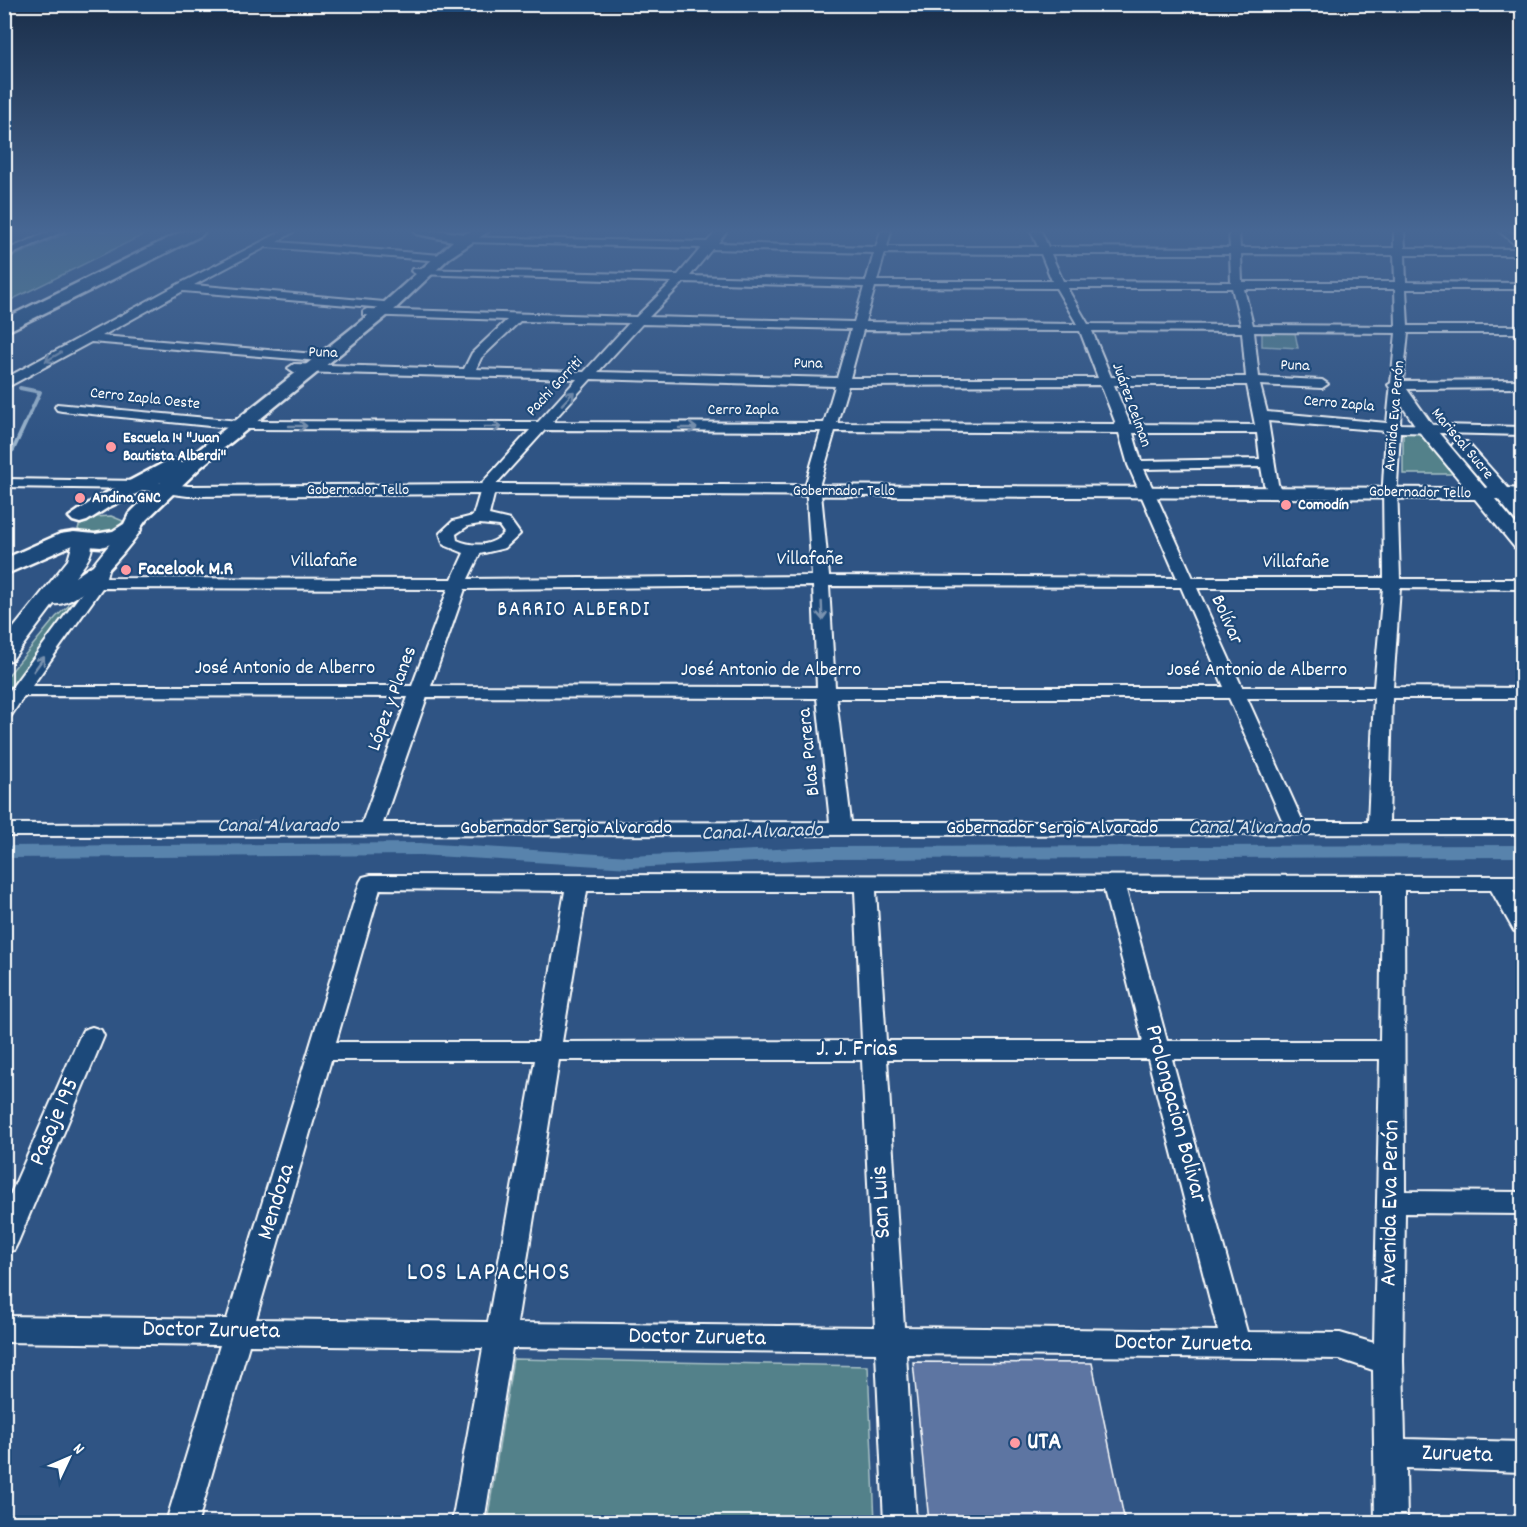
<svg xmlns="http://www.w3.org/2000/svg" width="1527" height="1527" font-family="Dekko,sans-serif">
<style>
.green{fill:#52818a;stroke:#a8c0c4;stroke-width:1.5}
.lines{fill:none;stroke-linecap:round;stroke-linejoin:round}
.stream{stroke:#9bb5cd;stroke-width:4}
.canal{fill:#5983ac;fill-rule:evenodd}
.building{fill:#5d75a2;stroke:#fff;stroke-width:1.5}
.minor-casing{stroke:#fff;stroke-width:4}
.tertiary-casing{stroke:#fff;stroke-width:4}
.secondary-casing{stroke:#fff;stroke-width:5}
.motorway-casing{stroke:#fff;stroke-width:5}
.minor{fill:#1f4a7a;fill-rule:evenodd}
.tertiary{fill:#1f4a7a;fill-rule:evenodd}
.secondary{fill:#1f4a7a;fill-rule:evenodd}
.motorway{fill:#1f4a7a;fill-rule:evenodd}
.oneway{stroke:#7992af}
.poi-dot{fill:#ff9aa2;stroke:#1f4a7a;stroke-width:2}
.labels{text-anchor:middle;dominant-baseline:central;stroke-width:4.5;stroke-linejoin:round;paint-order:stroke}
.far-street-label{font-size:16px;fill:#fff;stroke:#1f4a7a}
.far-poi-label{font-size:16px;font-weight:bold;fill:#fff;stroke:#1f4a7a;text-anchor:start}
.street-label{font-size:20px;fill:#fff;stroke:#1f4a7a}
.poi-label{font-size:20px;font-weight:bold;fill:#fff;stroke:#1f4a7a;text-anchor:start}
.neighbourhood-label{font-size:21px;letter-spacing:1.5px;fill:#fff;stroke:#1f4a7a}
.water-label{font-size:21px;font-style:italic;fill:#d6e0ea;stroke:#1f4a7a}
.near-street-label{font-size:24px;fill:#fff;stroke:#1f4a7a}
.near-poi-label{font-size:24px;font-weight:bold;fill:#fff;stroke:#1f4a7a;text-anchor:start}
.near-neighbourhood-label{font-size:26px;letter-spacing:1.5px;fill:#fff;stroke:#1f4a7a}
</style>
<rect width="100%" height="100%" fill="#2f5484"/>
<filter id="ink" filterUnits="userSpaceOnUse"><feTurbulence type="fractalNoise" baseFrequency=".0167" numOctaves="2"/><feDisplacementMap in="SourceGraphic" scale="12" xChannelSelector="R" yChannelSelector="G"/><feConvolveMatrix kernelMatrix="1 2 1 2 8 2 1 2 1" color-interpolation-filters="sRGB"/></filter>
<g filter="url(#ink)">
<g class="green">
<path d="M71,231H151L5,303V260Z"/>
<path d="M1262,332L1295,333L1298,348L1262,346Z"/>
<path d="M1403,430L1420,432L1453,474H1403Z"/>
<path d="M111,516L123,521C118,537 97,535 83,534L78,529L79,526L95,517Z"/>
<path d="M75,600L5,697V679L56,617Z"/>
<path d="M513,1359L868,1366L875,1522H487Z"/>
</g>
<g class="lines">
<path class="stream" d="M4,455L13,450L40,392L20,388"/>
<path class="canal" d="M419,843L630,856L819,847L1522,845V857L819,859L630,868L419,855L4,858V846Z"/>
</g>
<path class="building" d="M913,1362L1092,1363L1125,1522H929Z"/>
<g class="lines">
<g class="minor-casing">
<g id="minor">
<path d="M51,231H64L4,258V251Z"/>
<path d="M283,231H295L277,242L441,255L446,258L441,261L266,247L194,285L384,302L390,305L384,308L183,291L102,336L315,354L319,355L321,358L319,361L91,342L4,389V379L177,285Z"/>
<path d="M717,231H727L718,243L876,247L881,231H891L887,247H1038L1031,231H1041L1048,247L1230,248L1229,231H1239L1240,248H1394V231H1404L1405,248L1522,249V255H1405L1406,282L1522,283V289H1406L1408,326H1522V333H1408L1403,381L1522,380V388L1402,389L1400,424L1522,427V435L1400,432L1397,484L1400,579H1522V589L1400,588L1393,687L1522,688V698H1392L1389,822H1522V834L4,836V824L362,823L408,697L24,696L11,716L4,717V698L89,583L94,567H106L108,570L106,578L452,579L464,553L444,545L440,533L453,521L473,516L483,482L530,430L239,429L62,411L57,410L55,407L57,404L239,421L538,422L577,379L294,372L288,368L294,364L464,369L472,353L507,320L363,315V311L367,309L636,317L672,282L416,274L411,271L412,269L678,275L701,248L465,242L460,239L461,237L707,242ZM712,249L874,253L866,281L690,276ZM885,253L1041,254L1052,281H877ZM1051,254H1230L1231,282L1063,281ZM1241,254L1394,255L1395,282H1242ZM684,282L864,287L854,322L649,317ZM875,287L1056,288L1077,324L865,322ZM1067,288H1232L1241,325L1088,324ZM1244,289H1395L1396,326L1253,325ZM520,321L629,323L584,372L476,369L481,358ZM642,324L851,329L837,378L598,372ZM863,330L1080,331L1098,378H850ZM1092,331L1242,332L1246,377H1111ZM1254,332L1396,333L1387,423L1267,412L1260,385L1322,388L1328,384L1322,380L1259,377ZM591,379L835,386L824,423L552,422ZM1101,385L1116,424L837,423L848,386ZM1114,385H1247L1255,425L1130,424ZM1268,421L1386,431L1383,484L1384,578H1193L1144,469L1261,467L1264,484L1271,495H1281L1283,492L1278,484ZM545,430L821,431L806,483L812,576L468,579L480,554L505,548L520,534L510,520L489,515L497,483ZM835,431L1119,433L1128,465L1177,578L829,576L820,483ZM1133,433H1257L1260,459L1141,461ZM480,524L499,526L504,533C492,547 473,547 457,540L456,534L468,526ZM813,586L817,687L431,686L465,589ZM829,586L1181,587L1224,687H835ZM102,588L448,589L412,686H32ZM1197,588H1383L1374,687H1242ZM427,697L817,698L830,822L383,823ZM836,698H1229L1283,822H851ZM1247,698H1374L1368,822H1303Z"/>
<path d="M1499,231H1510L1522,240V248L1518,247Z"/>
<path d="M4,479L142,481L149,485L142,489L4,487Z"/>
<path d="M371,875L1522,876V890H1513L1522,907V934L1514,931L1491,890H1404L1405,1191L1522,1192V1214L1405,1213L1403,1361L1405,1439L1522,1442V1472L1406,1468L1407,1522H1375L1373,1370L1340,1359L906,1354L916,1522H884L876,1353L512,1348L484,1522H452L483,1348L249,1345L198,1522H166L220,1345L4,1342V1316L227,1319L360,882L363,877ZM380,889L565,891L538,1042H336ZM1104,890L1143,1041H886L876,891ZM1126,890H1382L1380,1041H1167ZM587,891H855L862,1041L562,1042ZM887,1059H1148L1218,1331L904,1327ZM1172,1059H1380L1374,1343L1340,1333L1247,1332ZM331,1060H535L488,1322L256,1319ZM559,1060H862L875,1327L517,1323Z"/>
<path d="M92,1027L101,1030L104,1036L18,1242L14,1250L4,1253V1209L80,1036L83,1030Z"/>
</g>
</g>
<g class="tertiary-casing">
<g id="tertiary">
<path d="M1396,380L1402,382L1433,426L1485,488H1488L1452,446L1455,442H1467L1508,488L1522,489V499H1518L1522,505V521L1515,520L1498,499H1495L1522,532V550L1515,548L1475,499L488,494L188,496L142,490L136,489L133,485L136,481L142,480L188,486L488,484L1466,488L1421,434L1388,385Z"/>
<path d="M131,524L138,526L141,530C127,550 80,608 54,604L12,660L4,661V640L68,560L75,536H89C98,550 84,566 75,577L93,565L124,526Z"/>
</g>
</g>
<g class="secondary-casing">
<path id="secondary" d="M415,231H443L464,234L472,231H489L449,258L393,311L202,466L146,520L134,537L101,547L73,545L4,575V559L60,534L74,532L95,534L113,531L124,524L129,514L161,482L109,507L87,521L80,523L73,521L69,517L95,499L167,461L174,459L182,463L381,305L453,241L417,234Z"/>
</g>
<g class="motorway-casing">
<path id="motorway" d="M183,231H205L202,235L4,333V319Z"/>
</g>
<use href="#minor" class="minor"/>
<use href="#tertiary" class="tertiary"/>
<use href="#secondary" class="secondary"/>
<use href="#motorway" class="motorway"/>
</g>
<defs><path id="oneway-shaft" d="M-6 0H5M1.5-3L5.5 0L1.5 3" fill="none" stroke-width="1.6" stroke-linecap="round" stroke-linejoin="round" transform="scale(1.5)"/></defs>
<g class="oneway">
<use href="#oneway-shaft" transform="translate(53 357) rotate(150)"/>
<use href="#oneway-shaft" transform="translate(568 398) rotate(-47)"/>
<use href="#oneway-shaft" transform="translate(298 426)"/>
<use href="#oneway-shaft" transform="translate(493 427)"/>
<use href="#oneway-shaft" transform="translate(688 428)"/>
<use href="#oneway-shaft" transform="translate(822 611) rotate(88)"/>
<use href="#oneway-shaft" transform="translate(39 664) rotate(-54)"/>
</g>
</g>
<linearGradient id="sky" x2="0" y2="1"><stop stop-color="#1a2e49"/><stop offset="0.52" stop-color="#476794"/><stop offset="1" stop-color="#476794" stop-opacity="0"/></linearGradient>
<rect width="1527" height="444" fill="url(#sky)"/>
<g class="poi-dot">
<circle cx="111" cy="447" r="6"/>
<circle cx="80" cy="498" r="6"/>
<circle cx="1286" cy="505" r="6"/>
<circle cx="126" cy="570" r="6"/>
<circle cx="1015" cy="1443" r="6"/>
</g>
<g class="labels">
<g class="far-street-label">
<text transform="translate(323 353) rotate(2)">Puna</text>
<text transform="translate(808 364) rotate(1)">Puna</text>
<text transform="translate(1295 366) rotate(2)">Puna</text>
<text transform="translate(555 387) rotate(-47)">Pachi Gorriti</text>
<text transform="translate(145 399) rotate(6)">Cerro Zapla Oeste</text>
<text transform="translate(1339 404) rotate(5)">Cerro Zapla</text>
<text transform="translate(1131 405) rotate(70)">Juárez Celman</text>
<text x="743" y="410">Cerro Zapla</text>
<text transform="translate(1395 416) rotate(-85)">Avenida Eva Perón</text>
<text transform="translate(1462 444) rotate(50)">Mariscal Sucre</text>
<text x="358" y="490">Gobernador Tello</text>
<text x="844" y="491">Gobernador Tello</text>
<text transform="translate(1420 493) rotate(1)">Gobernador Tello</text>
</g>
<g class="far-poi-label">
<text x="123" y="438">Escuela 14 "Juan<tspan x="123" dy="18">Bautista Alberdi"</tspan></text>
<text x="92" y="498">Andina GNC</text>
<text x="1298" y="505">Comodín</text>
</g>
<g class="street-label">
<text x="810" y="560">Villafañe</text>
<text x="324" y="562">Villafañe</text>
<text x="1296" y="563">Villafañe</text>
<text transform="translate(1226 620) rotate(66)">Bolívar</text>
<text x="285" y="669">José Antonio de Alberro</text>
<text x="771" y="671">José Antonio de Alberro</text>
<text x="1257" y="671">José Antonio de Alberro</text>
<text transform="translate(393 699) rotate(-70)">López y Planes</text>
<text transform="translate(810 752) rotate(-96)">Blas Parera</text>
<text x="566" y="829">Gobernador Sergio Alvarado</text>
<text x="1052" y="829">Gobernador Sergio Alvarado</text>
</g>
<g class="poi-label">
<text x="138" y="570">Facelook M.R</text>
</g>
<g class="neighbourhood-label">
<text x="574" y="611">BARRIO ALBERDI</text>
</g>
<g class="water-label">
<text x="278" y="827">Canal Alvarado</text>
<text x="1249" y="829">Canal Alvarado</text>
<text transform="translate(762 833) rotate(-2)">Canal Alvarado</text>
</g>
<g class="near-street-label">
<text x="857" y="1050">J. J. Frias</text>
<text transform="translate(1175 1114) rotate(75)">Prolongacion Bolivar</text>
<text transform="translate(55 1122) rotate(-67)">Pasaje 195</text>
<text transform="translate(277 1202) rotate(-73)">Mendoza</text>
<text transform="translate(882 1202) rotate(-93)">San Luis</text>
<text transform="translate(1391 1203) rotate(-89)">Avenida Eva Perón</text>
<text transform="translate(211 1331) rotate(1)">Doctor Zurueta</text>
<text transform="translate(697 1338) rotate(1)">Doctor Zurueta</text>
<text transform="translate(1183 1344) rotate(1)">Doctor Zurueta</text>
<text transform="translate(1457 1455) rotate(2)">Zurueta</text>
</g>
<g class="near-poi-label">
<text x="1027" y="1443">UTA</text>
</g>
<g class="near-neighbourhood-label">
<text x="489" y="1273">LOS LAPACHOS</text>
</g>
</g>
<rect width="1527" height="1527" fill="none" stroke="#1f4a7a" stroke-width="24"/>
<rect x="12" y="12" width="1503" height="1503" fill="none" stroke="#fff" stroke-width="2" filter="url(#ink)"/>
<g transform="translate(69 1458) rotate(46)" stroke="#1f4a7a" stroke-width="4.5" paint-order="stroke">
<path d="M0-4.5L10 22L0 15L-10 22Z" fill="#ffffff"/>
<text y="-9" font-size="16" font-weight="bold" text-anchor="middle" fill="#ffffff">N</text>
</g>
</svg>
